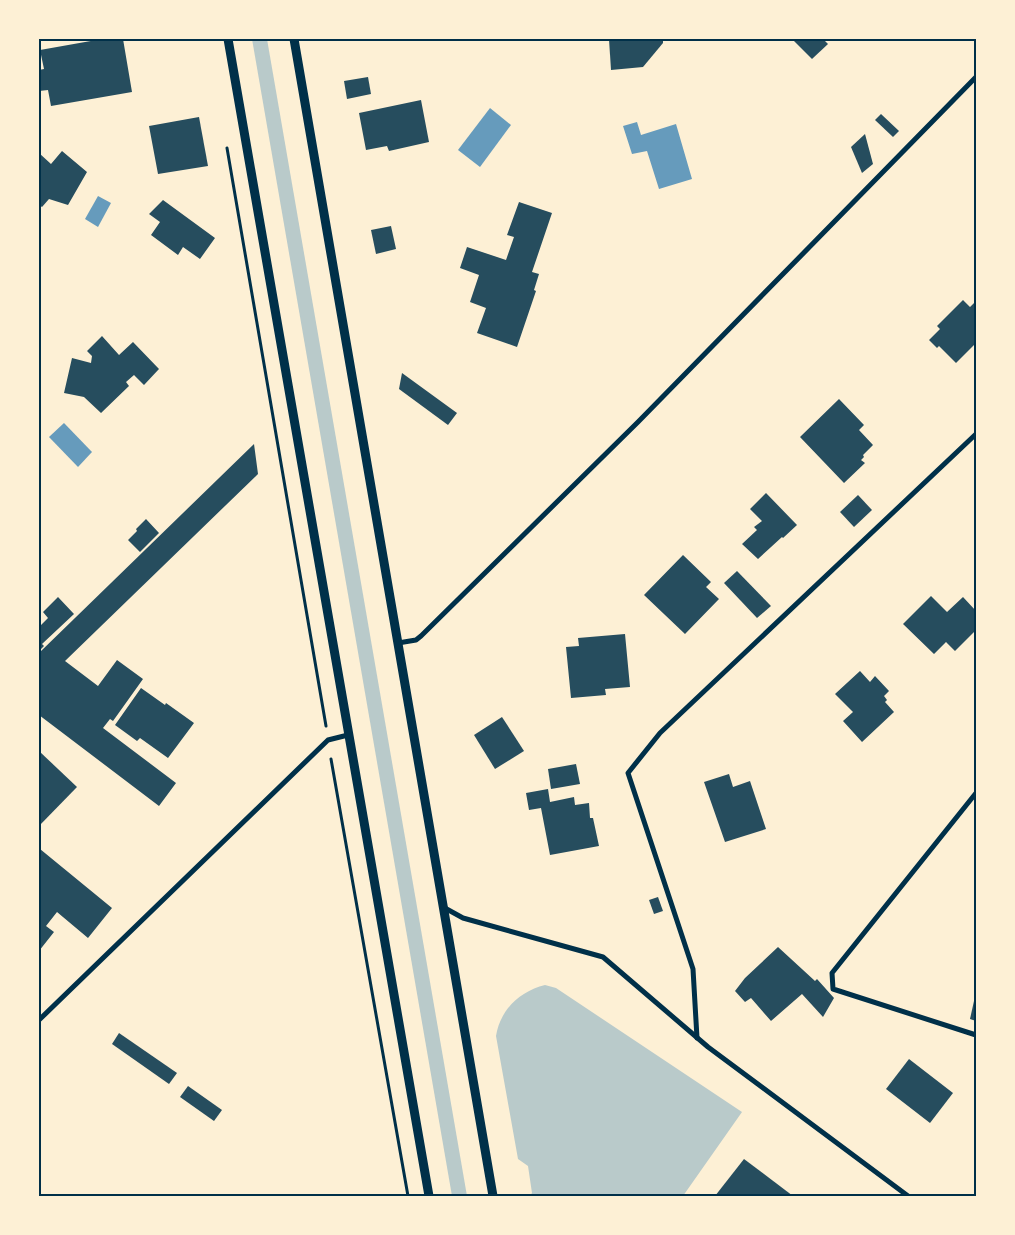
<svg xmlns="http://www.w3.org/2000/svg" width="1015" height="1235" font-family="'Exo 2',sans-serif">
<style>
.green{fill:#b9caca}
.water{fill:#669bbc}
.building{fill:#264d5e}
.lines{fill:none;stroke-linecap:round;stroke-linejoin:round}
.path{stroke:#003049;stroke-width:3}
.minor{stroke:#003049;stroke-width:5}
.tertiary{stroke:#003049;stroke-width:9}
.neatline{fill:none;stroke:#003049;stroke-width:2}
</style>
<rect width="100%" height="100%" fill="#fdf0d5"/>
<g class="green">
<path d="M252,39H267L467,1196H452Z"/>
<path d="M545,985L556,988L742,1112L683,1196H530L532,1193L528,1166L518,1159L496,1036C500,1010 520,991 545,985Z"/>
</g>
<g class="water">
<path d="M490,108L511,125L480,167L458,150Z"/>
<path d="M637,122L641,135L676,124L692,179L659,189L647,151L632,154L623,126Z"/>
<path d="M98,196L111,203L98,227L85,219Z"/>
<path d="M64,423L92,452L78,467L49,437Z"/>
</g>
<g class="building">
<path d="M102,39H123L132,92L51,106L48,90L39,91V70L44,69L40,50Z"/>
<path d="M609,39H663V43L643,67L611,70Z"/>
<path d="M792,39H823L828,44L812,59Z"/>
<path d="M368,77L371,94L347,99L344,81Z"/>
<path d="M421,100L429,142L389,151L387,146L366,150L359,113Z"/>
<path d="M881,114L899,131L893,137L875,120Z"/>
<path d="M199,117L208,166L158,174L149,126Z"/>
<path d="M865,134L873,164L862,173L851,147Z"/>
<path d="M62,151L87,172L68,205L49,199L42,207L39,205V153L51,164Z"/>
<path d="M163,200L215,238L200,259L183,247L178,255L151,235L160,222L149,214Z"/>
<path d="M519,202L552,213L532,272L539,274L534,290L536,291L517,347L477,333L486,308L470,302L479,275L460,268L467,247L506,260L514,237L507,235Z"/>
<path d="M391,226L396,249L376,254L371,230Z"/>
<path d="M963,300L970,307L976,301V343L956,363L939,346L937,348L929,340L940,329L937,326Z"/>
<path d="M102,336L119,355L133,342L159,369L144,385L134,375L126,382L129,386L101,413L84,397L64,393L72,358L91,363L92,356L87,351Z"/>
<path d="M402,373L457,413L448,425L399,389Z"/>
<path d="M839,399L864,425L859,430L873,445L863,455L864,457L861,460L865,463L844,483L800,437Z"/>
<path d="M254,444L258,474L65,661L98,686L117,660L143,679L113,721L110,719L103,728L176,783L159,806L39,715V653Z"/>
<path d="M766,493L797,525L783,538L782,537L758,559L742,544L757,530L754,527L762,521L750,509Z"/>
<path d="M858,495L872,510L854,527L840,512Z"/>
<path d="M146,519L159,533L140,552L128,540L137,531L136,529Z"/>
<path d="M683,555L711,582L706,587L719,599L685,634L644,595Z"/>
<path d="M737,571L771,606L757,618L724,583Z"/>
<path d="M931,596L947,612L963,597L976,611V630L955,651L946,642L934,654L903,624Z"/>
<path d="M58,597L74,614L42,644L44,646L39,651V627L48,618L43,612Z"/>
<path d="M625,634L630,687L605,689L606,695L571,698L566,647L579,646L578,638Z"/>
<path d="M860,671L870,682L875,676L889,691L884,696L887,700L885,702L894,712L862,742L843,721L853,712L835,694Z"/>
<path d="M141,688L165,705L166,703L194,723L168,758L140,738L137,741L115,725Z"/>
<path d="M502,717L524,751L495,769L474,735Z"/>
<path d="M39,751L77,787L39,826Z"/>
<path d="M576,764L580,784L551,789L548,769Z"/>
<path d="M729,774L733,787L750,781L766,829L725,842L704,782Z"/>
<path d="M548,789L550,802L574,797L575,805L589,803L590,818H593L599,846L550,855L541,808L529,810L526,793Z"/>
<path d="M40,849L112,908L88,938L57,912L46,926L54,932L39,951Z"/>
<path d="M658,897L663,911L654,914L649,900Z"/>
<path d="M778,947L815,981L817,979L834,998L823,1017L802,994L771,1021L751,998L745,1002L735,991L745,978Z"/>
<path d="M974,1001H976V1021L970,1019Z"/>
<path d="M119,1033L177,1073L169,1084L112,1044Z"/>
<path d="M909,1059L953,1093L930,1123L886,1089Z"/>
<path d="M188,1086L222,1110L214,1121L180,1097Z"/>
<path d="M744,1159L793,1196H715Z"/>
</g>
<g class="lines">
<g class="path">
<path d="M227,148L326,726"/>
<path d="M331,759L408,1196"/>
</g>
<g class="minor">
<path d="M398,643L416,640L421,636L638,422L976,77"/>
<path d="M976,793L832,973L833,989L976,1035"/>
<path d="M443,907L463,918L603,957L708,1047L908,1196"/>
<path d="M39,1020L328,740L348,735"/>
<path d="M697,1038L693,969L628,773L660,733L976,434"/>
</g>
<g class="tertiary">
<path d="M228,39L429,1196"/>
<path d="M294,39L493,1196"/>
</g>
</g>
<rect width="1015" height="1235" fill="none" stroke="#fdf0d5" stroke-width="80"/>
<rect x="40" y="40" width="935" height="1155" class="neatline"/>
</svg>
